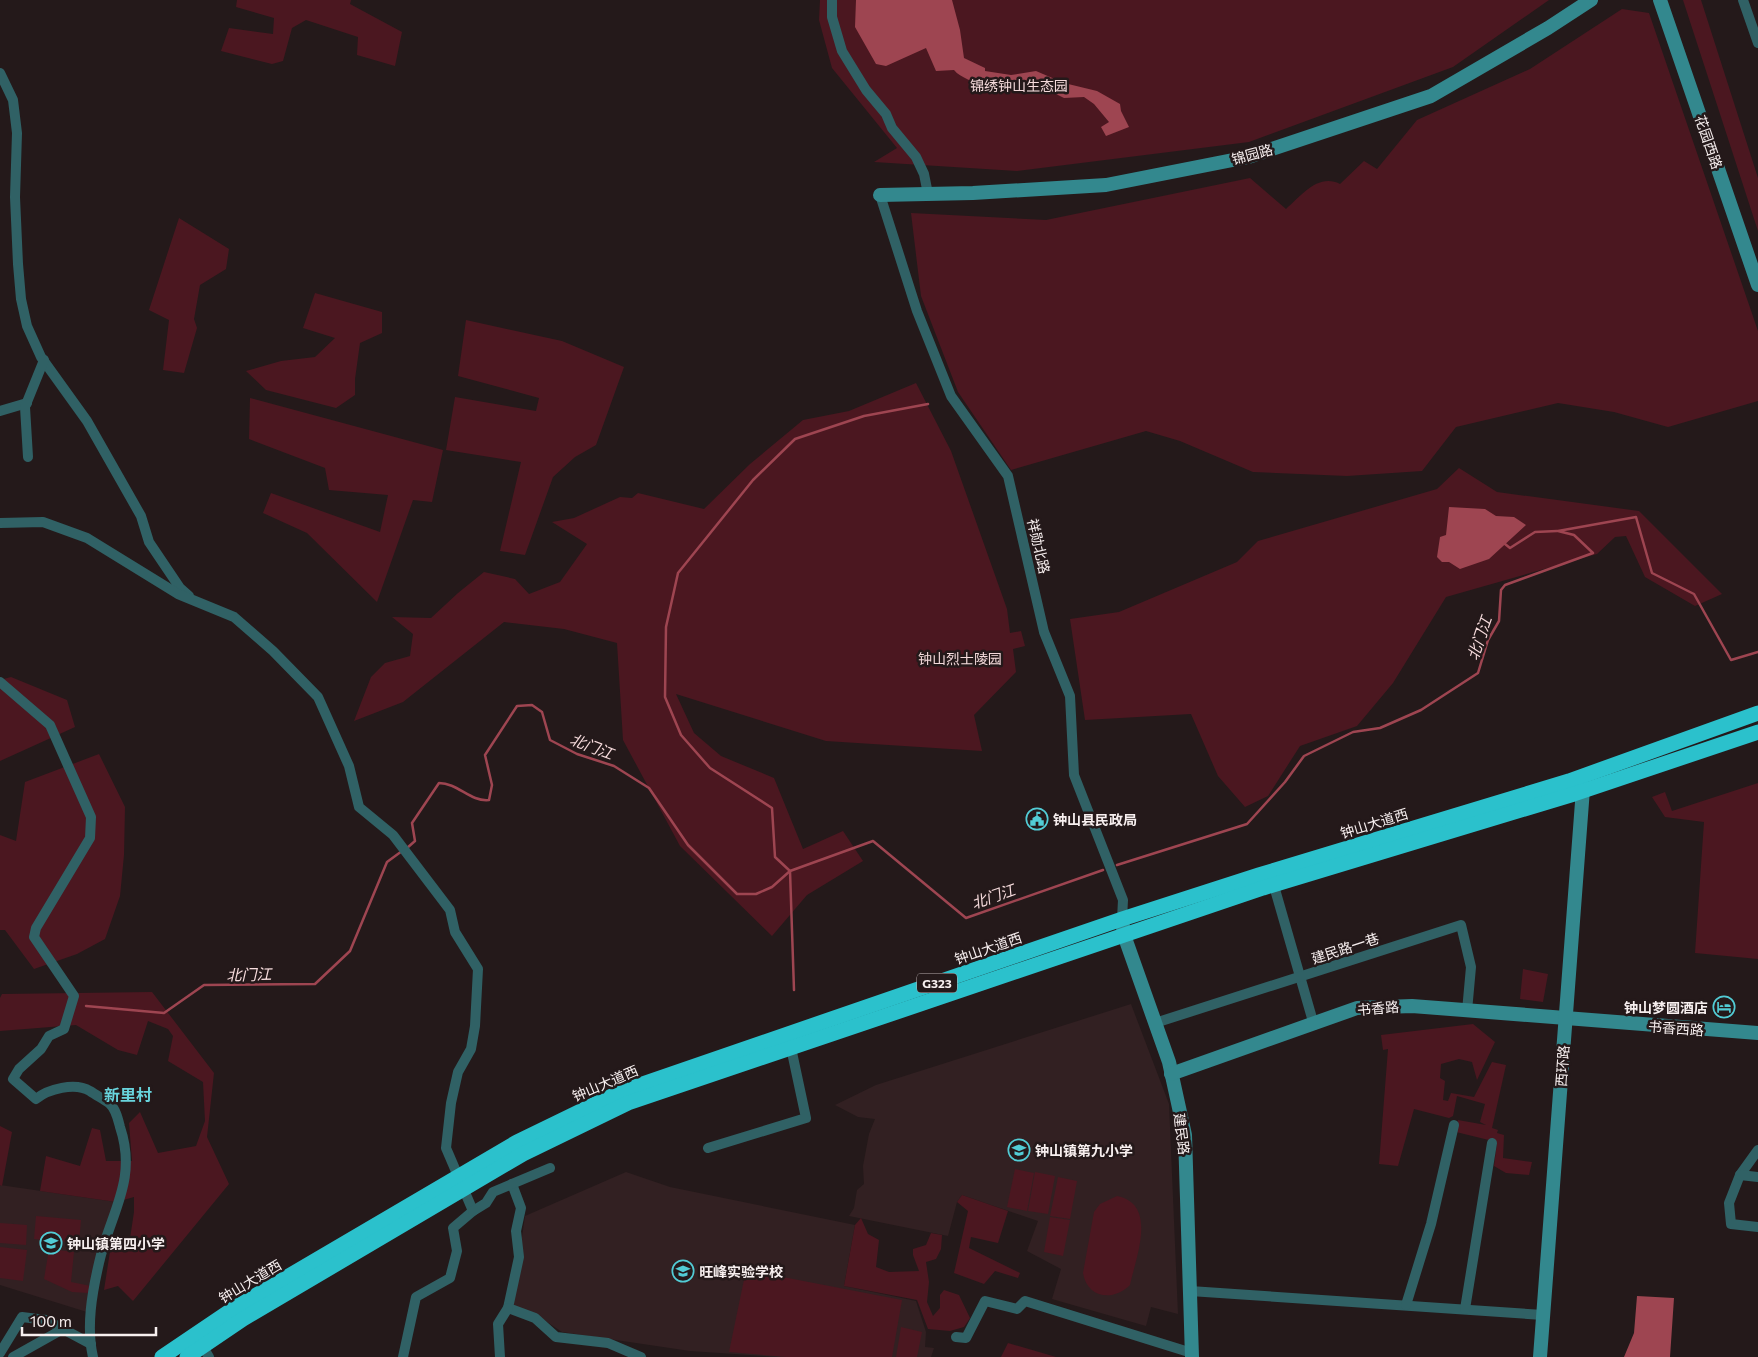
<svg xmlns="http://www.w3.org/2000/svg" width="1758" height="1357" font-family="Commissioner,'Noto Sans SC',sans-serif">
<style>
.built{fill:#322022}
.green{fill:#4b1720}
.water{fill:#9e4551}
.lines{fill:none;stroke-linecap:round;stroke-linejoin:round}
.stream{stroke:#9e4551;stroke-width:2.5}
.street{stroke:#306165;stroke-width:10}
.secondary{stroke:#33888e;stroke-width:14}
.highway{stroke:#2bc1cc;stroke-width:15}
.labels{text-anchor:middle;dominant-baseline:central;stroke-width:5;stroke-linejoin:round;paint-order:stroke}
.shield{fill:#24191a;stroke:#b8afaf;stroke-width:1}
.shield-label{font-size:12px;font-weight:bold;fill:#f7efef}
.park-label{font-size:14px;fill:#f4dadb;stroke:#24191a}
.street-label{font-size:14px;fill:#f7efef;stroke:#24191a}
.poi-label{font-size:14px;font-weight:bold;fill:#f7efef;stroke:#24191a;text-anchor:start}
.water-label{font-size:15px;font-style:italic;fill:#f8ddde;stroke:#24191a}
.quarter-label{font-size:16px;font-weight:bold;fill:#68d4dd;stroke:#24191a}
</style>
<rect width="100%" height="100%" fill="#24191a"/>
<g class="built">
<path d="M1131,1004L1169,1104L1178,1314L1151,1307L1146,1326L1052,1299L1061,1269L1027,1251L1038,1221L962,1195L957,1202L948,1236L849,1216L854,1208L857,1190L864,1184L863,1166L869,1134L875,1119L858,1117L835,1105L876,1085Z"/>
<path d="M626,1172L670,1187L855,1225L844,1286L916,1301L926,1332L925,1347L934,1348L931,1357H777L690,1351L562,1332L538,1316L512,1307L525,1216Z"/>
<path d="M0,1185L116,1202L87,1312L0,1285Z"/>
</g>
<g class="green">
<path d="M237,0H351L350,4L402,32L395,66L357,55L358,37L306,20L292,28L283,61L272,64L221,51L229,28L273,34L274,18L236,7Z"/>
<path d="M820,0H1549L1453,67L1249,142L1017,171L874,162L897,148L832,68L819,20Z"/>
<path d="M1683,0H1701L1758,178V231Z"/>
<path d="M1622,9L1649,13L1758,331V401L1668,427L1614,412L1558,403L1456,427L1422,471L1347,476L1253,472L1180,441L1146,431L1011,470L958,392L921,296L911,213L1046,220L1250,178L1286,209C1301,196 1318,173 1340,184L1364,161L1377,169L1417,120L1530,69Z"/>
<path d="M179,218L229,249L226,269L200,285L194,319L197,328L184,373L163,370L169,320L149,310Z"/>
<path d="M315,293L382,312V333L360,343L355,379V395L336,408L266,390L246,371L281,361L315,357L335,338L303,328Z"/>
<path d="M466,320L562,341L624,367L596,445L575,457L553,477L525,555L500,551L521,462L446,450L455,397L536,411L539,398L458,376Z"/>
<path d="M916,383L951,451L1007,609L1010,633L1021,631L1025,646L1013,649L1016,672L974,715L982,751L826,741L676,694L694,733L721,756L774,778L803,849L843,831L863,861L807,895L772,936L680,846L623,740L617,643L564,629L504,622L403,702L354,721L371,677L385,663L410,656L413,634L392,617L431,618L458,593L484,572L515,579L529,594L560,582L587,544L552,522L574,518L620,497L632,498L638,493L704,509L750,464L803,420L849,411Z"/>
<path d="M250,398L443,450L432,502L413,500L377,602L307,533L263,513L271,493L380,532L388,495L329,490L325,468L249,439Z"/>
<path d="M1459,468L1497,492L1639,511L1722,594L1695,606L1645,577L1626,536L1615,537L1597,554L1446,597L1393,683L1357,726L1300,746L1268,796L1245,807L1218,776L1191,714L1085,720L1070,619L1119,612L1237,562L1258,541L1437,489Z"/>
<path d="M11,677L67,700L75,727L0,761V680Z"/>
<path d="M99,754L125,807L124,855L120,896L105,939L77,954L34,969L5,930H0V835L16,841L25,782Z"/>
<path d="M1758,783V959L1695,953L1704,822L1665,817L1652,797L1665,792L1672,811Z"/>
<path d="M1523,969L1548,974L1543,1002L1520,999Z"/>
<path d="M152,992L214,1073L207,1137L229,1184L133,1301L118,1286L104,1290L111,1245H129L134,1212V1197L116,1202L40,1191L46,1156L80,1166L92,1128L100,1130L106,1161H132L129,1123L140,1112L158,1153L196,1146L205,1121L203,1082L168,1061L173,1036L168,1029L148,1021L137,1055L118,1050L76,1025L0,1031V998L2,994Z"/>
<path d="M1473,1024L1495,1042L1477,1080L1472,1062L1459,1059L1441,1064L1440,1078L1445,1081L1443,1100L1448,1101L1451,1093L1474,1097L1492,1062L1506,1065L1492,1128L1498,1130L1497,1133L1504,1135L1503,1158L1532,1162L1529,1175L1506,1173L1494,1166L1497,1142L1456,1132L1458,1120L1486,1125L1480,1122L1485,1104L1457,1096L1453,1116L1449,1118L1414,1109L1398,1166L1379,1164L1388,1049L1383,1050L1381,1035Z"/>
<path d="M0,1126L12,1132L2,1186L0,1185Z"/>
<path d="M1015,1169L1034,1173L1027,1211L1007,1207Z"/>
<path d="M1035,1172L1055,1176L1048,1214L1028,1211Z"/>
<path d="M1058,1177L1077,1181L1070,1219L1050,1216Z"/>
<path d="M962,1195L1008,1211L998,1243L971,1237L969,1248L1020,1273L1018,1278L995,1271L984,1284L954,1273L968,1211L957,1202Z"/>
<path d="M1117,1196C1158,1204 1136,1257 1130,1285C1113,1302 1087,1298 1083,1273L1094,1212L1100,1204Z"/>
<path d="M36,1216L81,1220L79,1243L34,1239Z"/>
<path d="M1050,1217L1070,1220L1063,1256L1044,1252Z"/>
<path d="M861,1218L868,1234L879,1240L876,1267L889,1272L919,1271L913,1255V1249L926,1245L931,1233L942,1235L941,1249L936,1259L926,1262L929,1282L927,1302L933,1316L940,1308V1295L944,1290L959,1295L970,1318L964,1327L950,1331L928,1329L917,1300L844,1286L855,1225Z"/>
<path d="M0,1223L27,1225L26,1245L0,1243Z"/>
<path d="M0,1247L27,1250L23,1281L0,1278Z"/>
<path d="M49,1249L74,1252L71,1282L91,1286L88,1293L72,1292L44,1279Z"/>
<path d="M746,1270L902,1300L892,1357H786L729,1352Z"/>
<path d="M901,1327L922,1332L917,1357H896Z"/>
<path d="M1008,1343L1056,1357H1001Z"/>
</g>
<g class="water">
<path d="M856,0H952L960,30L964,58L985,68V71L1011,75L1036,71L1064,83L1097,91L1120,104L1121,111L1129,127L1106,136L1101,127L1109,122L1094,104L1084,97L1064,98L1032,82L1003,90L983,89C973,79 961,79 954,70L936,71L926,48L886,66L876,64L855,27Z"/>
<path d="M1449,507L1485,509L1496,516L1514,517L1526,525L1489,559L1460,569L1449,562H1442L1437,557L1440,537L1446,535Z"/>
<path d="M1637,1296L1674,1298L1670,1357H1624L1634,1333Z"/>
</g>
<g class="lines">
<g class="stream">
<path d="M1505,544L1510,548L1535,532L1557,531"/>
<path d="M407,848L415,841L412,823L439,783C458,783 470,802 489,800L492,785L485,755L517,706L532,705L542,712L550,740L577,754L614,766L649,788L688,845L737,894H756L772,887L790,871L873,841L966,918L1103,870"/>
<path d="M1117,865L1247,824L1285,782L1304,756L1353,732L1380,728L1421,710L1478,673L1488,640L1499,621L1501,590L1505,585L1593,553L1574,535L1558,531L1636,517L1652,573L1694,594L1731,660L1758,652"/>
<path d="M794,990L790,871L775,857L772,808L710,768L681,735L665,697L666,627L678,573L753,480L795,439L864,416L928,404"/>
<path d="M86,1006L164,1013L204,985L315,984L350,951L387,862L402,851"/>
</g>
<g class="street">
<path d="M832,0V17L842,51L866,90L886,114L892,128L916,157L924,174L928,194"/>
<path d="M1743,0L1758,43"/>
<path d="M0,73L13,100L17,133L15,197L18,264L21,299L27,326L41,357L87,421L141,516L149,542L180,588L189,596"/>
<path d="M880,195L917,311L951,396L1008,476L1044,632L1070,696L1074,775L1123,900L1122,919"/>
<path d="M0,411L27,403"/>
<path d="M28,457L25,407L44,360"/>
<path d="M0,523L43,522L87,538L178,594L234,617L273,651L318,697L349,766L359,807L393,835L450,910L455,932L478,969L475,1026L471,1049L458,1072L451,1103L446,1148L473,1211L453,1228L457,1251L450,1278L416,1297L403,1357"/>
<path d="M0,682L50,725L91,817L90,838L36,928L34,937L74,996L64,1029L49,1036L41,1049L19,1069L13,1079L36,1099C48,1089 75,1082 90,1091C96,1095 103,1099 109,1103C116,1109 118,1119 120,1127C138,1181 110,1213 99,1263C92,1293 86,1327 93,1357"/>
<path d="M1272,879L1314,1025"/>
<path d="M1155,1023L1461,925L1471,967L1467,1011"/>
<path d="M708,1148L806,1118L790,1043"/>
<path d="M1758,1150L1740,1175L1729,1203L1731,1224L1758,1227"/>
<path d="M1740,1175L1758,1177"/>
<path d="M512,1184L521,1208L516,1231L519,1257L508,1308L535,1318L556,1337L608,1343L641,1357"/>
<path d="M473,1211L486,1203L493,1192L550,1168"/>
<path d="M1190,1291L1543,1315"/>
<path d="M1406,1305L1431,1224L1454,1125"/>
<path d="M1465,1309L1492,1143"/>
<path d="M956,1337L966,1338L985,1301L1017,1309L1025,1301L1192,1353"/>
<path d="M200,1342L209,1357"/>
<path d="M0,1353L22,1317L46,1320L91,1344"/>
<path d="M13,1357L63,1329"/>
<path d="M500,1357L498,1324L508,1308"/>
</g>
<g class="secondary">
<path d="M1660,0L1758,285"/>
<path d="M880,195L973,193L1106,185L1248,157L1431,96L1548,28L1591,0"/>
<path d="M1122,919L1124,935L1169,1062L1185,1135L1192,1357"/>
<path d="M1171,1074L1357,1008L1412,1006L1758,1033"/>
<path d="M1540,1357L1583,789L1580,781"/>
</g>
<g class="highway">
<path d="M162,1357L236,1307L517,1142L622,1091L1122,919L1259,875L1569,781L1758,713"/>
<path d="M187,1357L243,1319L523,1154L628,1103L1263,888L1574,794L1758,732"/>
</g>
</g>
<defs>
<g id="civic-ring" transform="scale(1.125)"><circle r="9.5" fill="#24191a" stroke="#52ccd5" stroke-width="1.5"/><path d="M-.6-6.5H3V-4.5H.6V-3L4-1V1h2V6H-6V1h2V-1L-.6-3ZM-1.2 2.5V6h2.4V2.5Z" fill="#52ccd5"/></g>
<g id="hotel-ring" transform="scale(1.125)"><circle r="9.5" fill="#24191a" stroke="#52ccd5" stroke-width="1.5"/><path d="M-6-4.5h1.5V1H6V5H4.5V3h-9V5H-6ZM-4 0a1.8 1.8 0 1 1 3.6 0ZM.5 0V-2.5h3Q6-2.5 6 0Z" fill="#52ccd5"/></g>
<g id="school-ring" transform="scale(1.125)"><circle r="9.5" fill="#24191a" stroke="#52ccd5" stroke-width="1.5"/><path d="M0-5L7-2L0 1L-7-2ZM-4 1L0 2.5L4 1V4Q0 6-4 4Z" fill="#52ccd5"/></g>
</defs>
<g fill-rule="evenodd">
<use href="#civic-ring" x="1037" y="819"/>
<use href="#hotel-ring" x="1724" y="1007"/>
<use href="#school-ring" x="1019" y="1150"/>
<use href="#school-ring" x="51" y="1243"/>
<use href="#school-ring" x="683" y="1271"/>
</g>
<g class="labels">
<rect class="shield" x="917" y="973.5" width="40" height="19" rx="4"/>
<g class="shield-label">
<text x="937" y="983">G323</text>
</g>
<g class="park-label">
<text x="1019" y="85">锦绣钟山生态园</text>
<text x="960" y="658">钟山烈士陵园</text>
</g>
<g class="street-label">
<text transform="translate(1709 142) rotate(71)">花园西路</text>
<text transform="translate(1252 154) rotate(-15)">锦园路</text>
<text transform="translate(1039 546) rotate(77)">祥勋北路</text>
<text transform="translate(1374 823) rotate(-17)">钟山大道西</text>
<text transform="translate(988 948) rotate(-19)">钟山大道西</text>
<text transform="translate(1345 948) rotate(-18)">建民路一巷</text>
<text transform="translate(1378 1008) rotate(-5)">书香路</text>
<text transform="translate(1676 1028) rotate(4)">书香西路</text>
<text transform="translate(1562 1066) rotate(-86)">西环路</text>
<text transform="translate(605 1083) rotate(-23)">钟山大道西</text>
<text transform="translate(1182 1134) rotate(83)">建民路</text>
<text transform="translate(250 1281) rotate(-31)">钟山大道西</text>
</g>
<g class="poi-label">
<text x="1053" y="819">钟山县民政局</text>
<text x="1708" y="1007" text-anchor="end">钟山梦圆酒店</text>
<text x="1035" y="1150">钟山镇第九小学</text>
<text x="67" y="1243">钟山镇第四小学</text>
<text x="699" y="1271">旺峰实验学校</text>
</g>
<g class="water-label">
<text transform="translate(1479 638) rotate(-71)">北门江</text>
<text transform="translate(592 746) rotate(21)">北门江</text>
<text transform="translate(993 896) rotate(-19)">北门江</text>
<text transform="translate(249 974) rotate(-1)">北门江</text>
</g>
<g class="quarter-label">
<text x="128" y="1094">新里村</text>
</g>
</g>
<path d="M22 1327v8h134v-8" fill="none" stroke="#f7efef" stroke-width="2.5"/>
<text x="30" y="1327" font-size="15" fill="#f7efef" stroke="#24191a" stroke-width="4" paint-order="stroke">100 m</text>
</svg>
